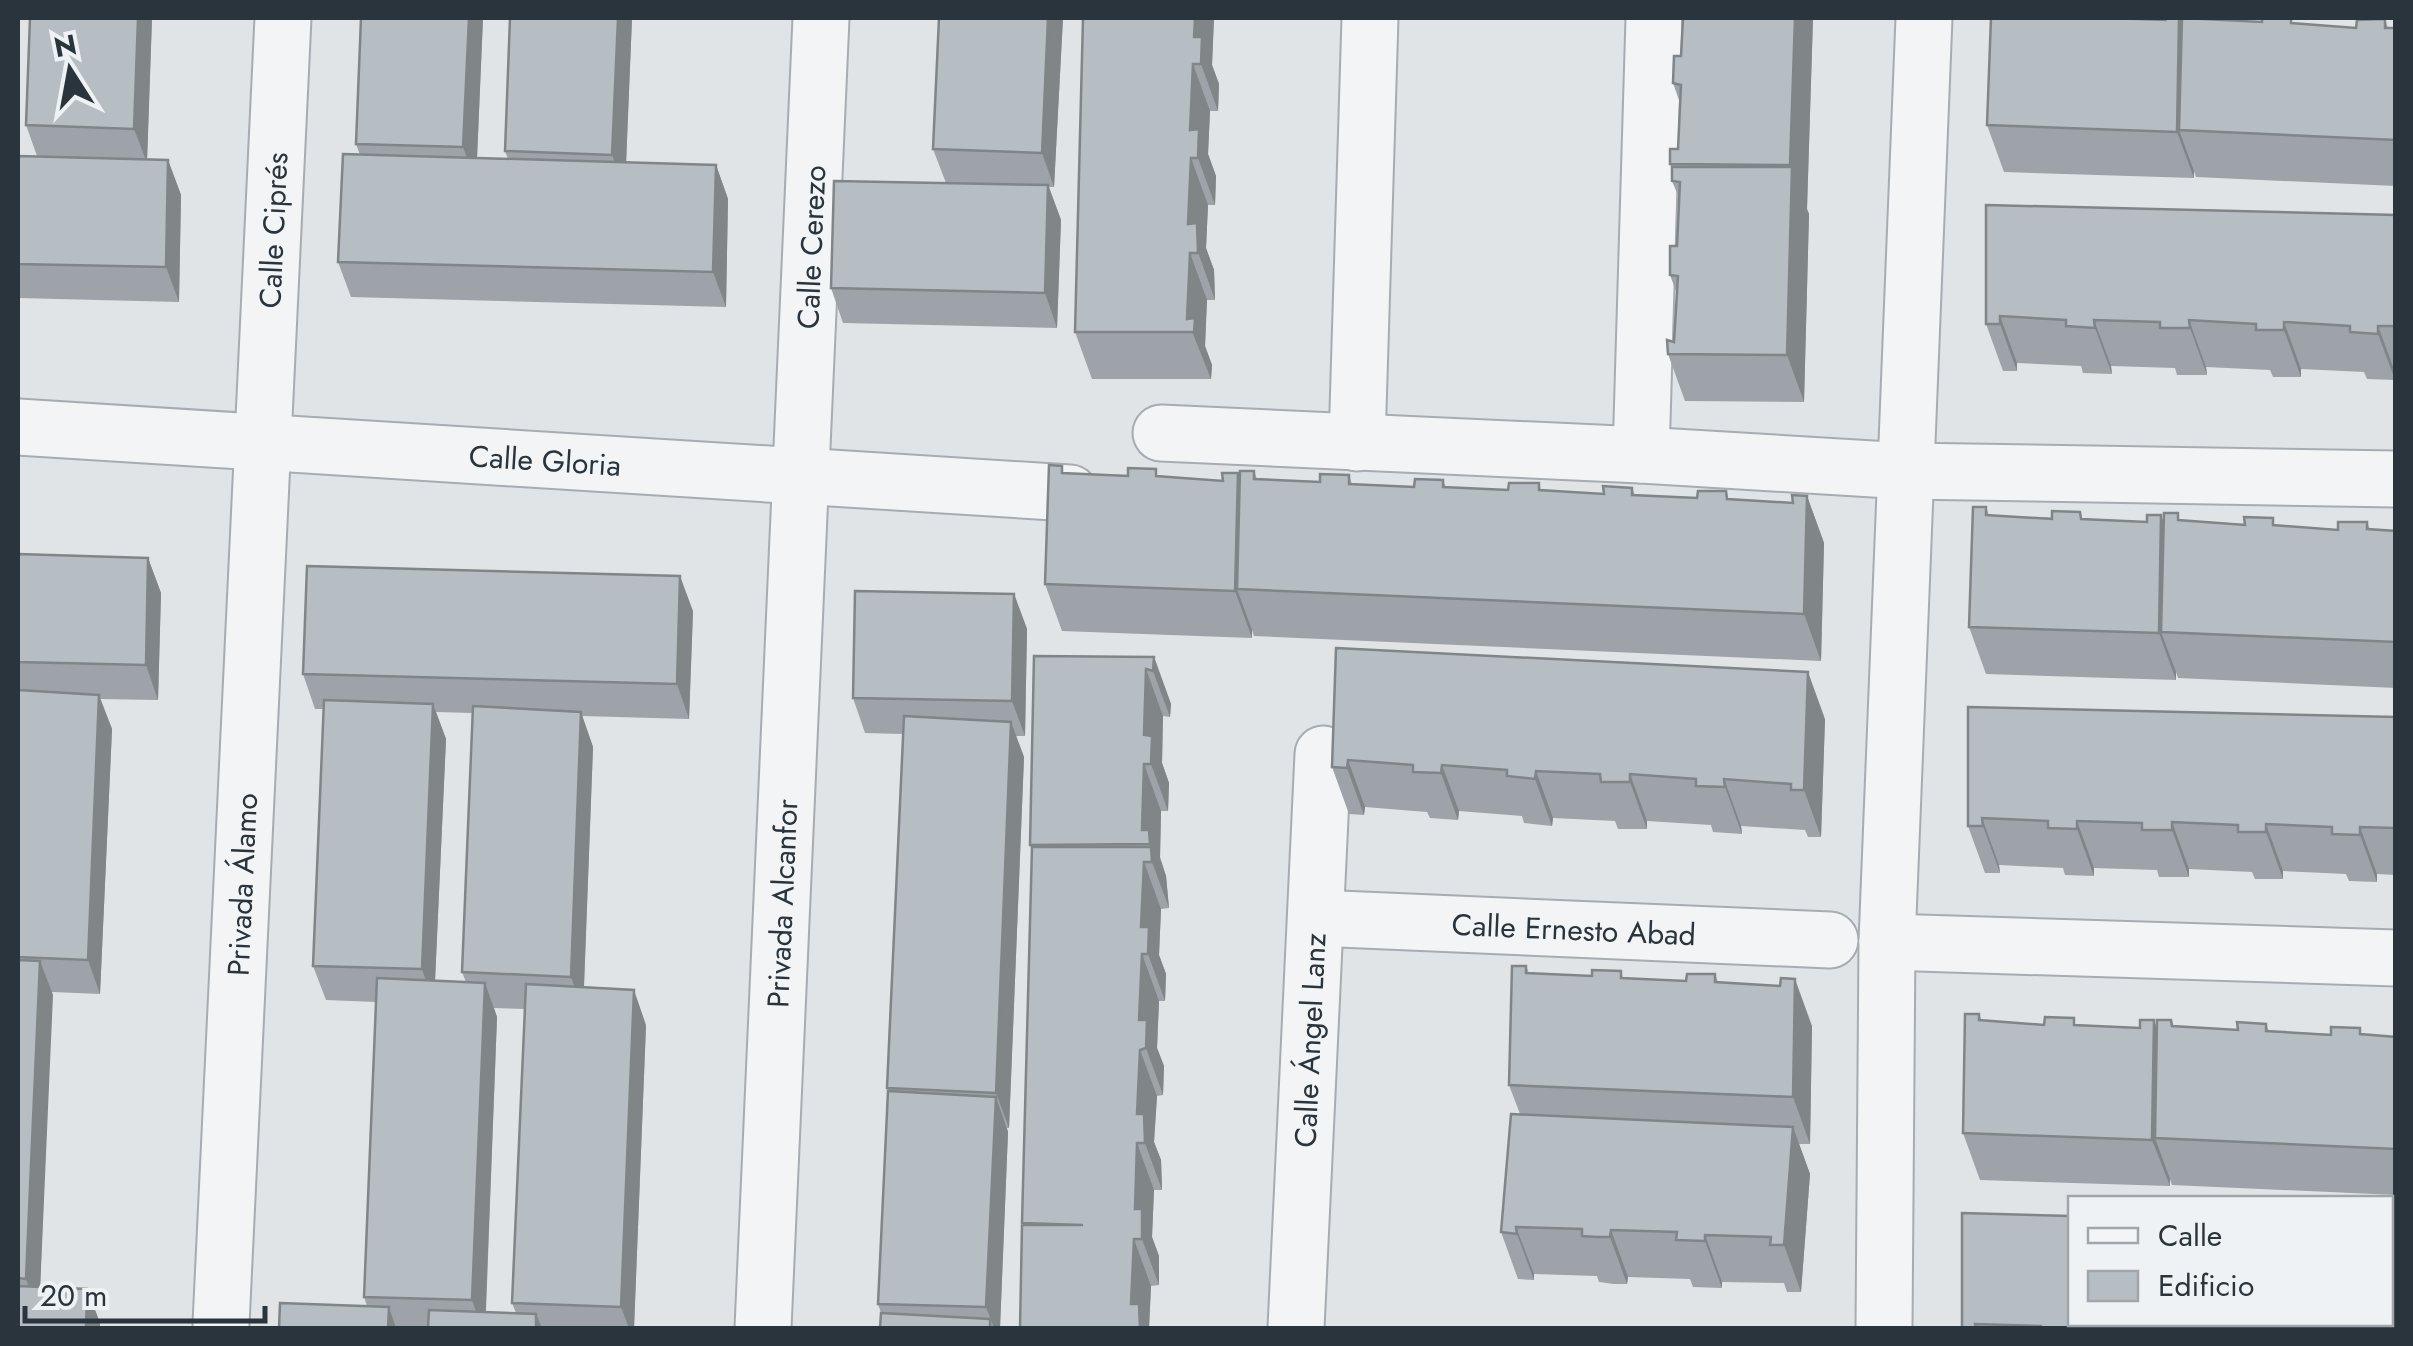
<svg xmlns="http://www.w3.org/2000/svg" width="2413" height="1346" font-family="Jost,sans-serif">
<style>
.lines{fill:none;stroke-linecap:round;stroke-linejoin:round}
.street-casing{stroke:#a6acb1;stroke-width:59}
.street{stroke:#f2f4f6;stroke-width:55}
.wall{fill:#9da3a8;fill-rule:evenodd}
.shaded-wall{fill:#808588}
.building{fill:#b7bec3;stroke:#808588;stroke-width:2.5}
.labels{text-anchor:middle;dominant-baseline:central;stroke-width:8;stroke-linejoin:round;paint-order:stroke}
.street-label{font-size:30px;fill:#2a343d;stroke:#eff2f5}
</style>
<rect width="100%" height="100%" fill="#e0e4e7"/>
<g class="lines">
<g class="street-casing">
<g id="street">
<path id="s1" d="M18,427L1070,493"/>
<path d="M1161,433L1641,455L1906,471L2396,479"/>
<path d="M1357,443L1370,18"/>
<path d="M1641,455L1654,18"/>
<path id="s2" d="M1316,918L1830,940"/>
<path d="M1887,942L2396,958"/>
<path id="s3" d="M221,1324L283,18"/>
<path id="s4" d="M763,1328L821,18"/>
<path id="s5" d="M1296,1328L1323,754"/>
<path d="M1884,1328L1887,942L1924,18"/>
</g>
</g>
<use href="#street" class="street"/>
</g>
<g class="wall">
<path d="M152,18L147,159L168,160L181,195L179,302L18,298V156H37L26,125Z"/>
<path d="M361,18H483L477,158L508,159L505,151L510,18H632L626,162L716,165L728,199L726,307L351,297L338,262L360,155L356,144Z"/>
<path d="M939,18H1063L1054,187H1049L1061,220L1057,328L843,323L831,288L946,183L933,149Z"/>
<path d="M1083,18H1221H1214L1212,65L1219,84L1218,111H1210L1208,154L1216,176L1215,205H1208L1206,248L1214,270L1215,300H1207L1205,346L1212,365L1211,379H1092L1075,332Z"/>
<path d="M1683,18H1813L1807,209L1809,214L1804,402L1685,401L1668,354L1674,342L1677,294L1670,275L1677,246L1680,200L1672,181V169L1670,164L1678,149L1680,103L1673,83L1681,56Z"/>
<path d="M2182,18L2356,28L2385,19L2388,28H2396V186L2196,177L2194,171V178L2004,172L1987,125L2165,20Z"/>
<path d="M1986,205L2396,215L2395,380L2367,379L2364,372L2301,369V377H2273L2270,370L2206,367L2207,375H2177L2175,368L2111,366L2112,374L2083,373L2081,366L2017,363V371H2003L1986,324Z"/>
<path d="M1254,471L1257,479L1320,482L1349,475L1352,484L1414,487L1443,480L1446,487L1508,490L1539,483L1541,490L1604,494L1632,488L1635,495L1697,498L1726,491L1729,500L1793,503L1807,496L1824,543L1821,661L1254,636L1252,630V638L1062,631L1045,584L1065,473L1159,476L1223,481L1240,478Z"/>
<path d="M1986,507L1989,515L2083,519L2164,524L2181,520L2338,530L2367,522L2370,529L2396,531V688L2178,678L2176,672V680L1986,674L1969,627Z"/>
<path d="M18,554L148,558L161,593L158,700L100,699L112,729L100,994L52,992L40,1287L87,1289L100,1323V1328H18Z"/>
<path d="M1014,594L1027,629L1025,736H1016L1024,757L1009,1128H1007L1008,1132L1000,1328H880L881,1313L878,1304L903,734L865,733L853,698Z"/>
<path d="M693,611L689,719L582,716L593,747L584,987L646,1025L634,1328H279L367,1306L364,1297L376,1002L326,1000L313,966L324,709H315L303,674ZM436,712L473,713L462,972L466,982L435,980L446,739ZM494,1008L525,1009L512,1303L516,1313L486,1312L497,1017Z"/>
<path d="M1336,648L1825,719L1821,837H1808L1805,830L1741,826L1742,834L1713,832L1711,825L1647,821V829H1618L1615,821L1553,818L1552,826L1524,823L1522,816L1459,811L1458,820L1430,818L1427,812L1365,807L1364,815L1349,814L1332,767Z"/>
<path d="M1154,657L1171,704L1170,717L1163,716L1162,763L1169,783L1168,811H1161L1160,857L1166,876L1169,908L1161,909L1159,955L1166,974L1165,1001H1159L1157,1048L1164,1066L1163,1095L1157,1096L1154,1142L1161,1160L1162,1190H1154L1152,1237L1159,1256V1285L1151,1286L1149,1328H1020L1032,849L1030,845Z"/>
<path d="M1968,707L2396,717V875L2377,874V882L2349,881L2346,874L2283,871V879H2255L2252,872L2189,869V877H2159L2157,870L2094,868V876L2065,875L2063,868L1999,865L2000,873H1985L1968,826Z"/>
<path d="M1526,966L1529,973L1592,976L1621,971L1623,978L1686,981L1715,974L1718,982L1780,986L1812,1026L1810,1144H1799L1810,1174L1801,1292H1787L1784,1283L1722,1282V1288L1693,1287L1690,1279L1628,1277L1627,1284H1614L1599,1282L1597,1276L1534,1274V1280L1518,1279L1501,1232L1520,1114L1509,1085Z"/>
<path d="M1979,1014L1982,1021L2044,1025L2140,1028L2154,1020L2157,1030L2171,1020L2174,1026L2238,1030L2266,1024L2269,1031L2396,1037V1195L2172,1185L2170,1179V1186L1980,1180L1963,1133Z"/>
<path d="M2396,1224V1328H1962Z"/>
</g>
<g class="shaded-wall">
<path d="M138,18H152L147,163L134,129Z"/>
<path d="M469,18H483L476,182L463,147Z"/>
<path d="M618,18H632L625,190L612,155Z"/>
<path d="M1048,18H1063L1054,187L1042,153Z"/>
<path d="M1195,18H1214L1212,65L1219,84L1218,111L1201,64L1194,37Z"/>
<path d="M1795,18H1813L1807,209L1809,214L1804,402L1787,355L1792,170L1790,165Z"/>
<path d="M2179,18H2182L2179,130L2194,171V178L2177,132Z"/>
<path d="M1193,64L1210,111L1208,154L1216,176L1215,205L1198,158L1190,130Z"/>
<path d="M1191,158L1208,205L1206,248L1214,270L1215,300L1188,224Z"/>
<path d="M168,160L181,195L179,302L166,267Z"/>
<path d="M716,165L728,199L726,307L713,272Z"/>
<path d="M1048,185L1061,220L1057,328L1045,293Z"/>
<path d="M1190,253L1207,300L1205,346L1212,365L1211,379L1187,319Z"/>
<path d="M2000,316L2017,363V371L2000,324Z"/>
<path d="M2094,320L2111,366L2112,374L2095,328Z"/>
<path d="M2189,320L2206,367L2207,375L2190,328Z"/>
<path d="M2284,322L2301,369V377L2284,330Z"/>
<path d="M2378,326L2395,372V380L2378,334Z"/>
<path d="M1238,473L1255,519L1237,589L1252,630V638L1235,591Z"/>
<path d="M1807,496L1824,543L1821,661L1804,614Z"/>
<path d="M2161,515L2178,562L2161,632L2176,672V680L2159,633Z"/>
<path d="M148,558L161,593L158,700L146,665Z"/>
<path d="M680,576L693,611L689,719L677,684Z"/>
<path d="M1014,594L1027,629L1025,736L1012,701Z"/>
<path d="M1154,657L1171,704L1170,717L1153,671Z"/>
<path d="M1146,669L1163,716L1162,763L1169,783L1168,811L1151,764L1144,735Z"/>
<path d="M1808,672L1825,719L1821,837L1804,790Z"/>
<path d="M99,695L112,729L100,994L88,960Z"/>
<path d="M433,704L446,739L434,1004L422,969Z"/>
<path d="M581,712L593,747L583,1011L571,977Z"/>
<path d="M1011,722L1024,757L1009,1128L996,1093Z"/>
<path d="M1348,760L1365,807L1364,815L1347,768Z"/>
<path d="M1144,764L1161,811L1160,858L1166,876L1169,908L1152,862V849L1142,830Z"/>
<path d="M1442,765L1459,811L1458,820L1441,773Z"/>
<path d="M1536,771L1553,818L1552,826L1535,779Z"/>
<path d="M1630,774L1647,821V829L1630,782Z"/>
<path d="M1724,779L1741,826L1742,834L1725,787Z"/>
<path d="M1982,818L1999,865L2000,873L1983,826Z"/>
<path d="M2077,821L2094,868V876L2077,829Z"/>
<path d="M2172,822L2189,869V877L2172,830Z"/>
<path d="M2266,824L2283,871V879L2266,832Z"/>
<path d="M2360,827L2377,874V882L2360,835Z"/>
<path d="M1144,862L1161,909L1159,955L1166,974L1165,1001L1148,954L1141,927Z"/>
<path d="M1142,954L1159,1001L1157,1048L1164,1066L1163,1095L1146,1048L1139,1020Z"/>
<path d="M40,961L53,995L39,1314L26,1279Z"/>
<path d="M1795,979L1812,1026L1810,1144L1793,1097Z"/>
<path d="M485,983L497,1017L485,1328H482L472,1300Z"/>
<path d="M634,990L646,1025L634,1328H629L621,1307Z"/>
<path d="M2154,1020L2171,1067L2155,1138L2170,1179V1186L2152,1140Z"/>
<path d="M1140,1050L1157,1096L1154,1142L1161,1160L1162,1190L1145,1143L1137,1114Z"/>
<path d="M996,1097L1008,1132L1000,1328H994L986,1307Z"/>
<path d="M1793,1127L1810,1174L1801,1292L1784,1245Z"/>
<path d="M1137,1143L1154,1190L1152,1237L1159,1256V1285L1142,1239L1135,1209Z"/>
<path d="M1516,1227L1534,1274V1280L1517,1234Z"/>
<path d="M1611,1230L1628,1277L1627,1284L1610,1237Z"/>
<path d="M1705,1235L1722,1282V1288L1705,1241Z"/>
<path d="M1134,1239L1151,1286L1149,1328H1140L1131,1304Z"/>
<path d="M87,1289L100,1323V1328H86Z"/>
<path d="M389,1307L396,1328H388Z"/>
<path d="M536,1314L542,1328H536Z"/>
</g>
<g class="building">
<path d="M30,18H138L134,129L26,125Z"/>
<path d="M361,18H469L463,147L356,144Z"/>
<path d="M510,18H618L612,155L505,151Z"/>
<path d="M939,18H1048L1042,153L933,149Z"/>
<path d="M1083,18H1195L1194,37H1202L1201,64H1193L1190,130L1199,129L1198,158H1191L1188,224L1197,223L1198,253H1190L1187,319L1195,318L1194,332H1075Z"/>
<path d="M1683,18H1795L1790,165L1670,164V149H1678L1681,85L1673,83L1674,56H1681Z"/>
<path d="M1991,18H2110L2165,20L2164,18H2179L2177,132L1987,125Z"/>
<path d="M2182,18L2262,22V18H2291V23L2356,28L2357,20L2385,19V28H2396V140L2179,130Z"/>
<path d="M343,154L716,165L713,272L338,262Z"/>
<path d="M18,156L168,160L166,267L18,264Z"/>
<path d="M1672,167H1792L1787,355L1668,354L1667,340L1674,342L1678,276L1670,275V246H1677L1680,182L1672,181Z"/>
<path d="M834,181L1048,185L1045,293L831,288Z"/>
<path d="M1986,205L2396,215V326H2378V334L2350,332V326L2284,322V330H2256V324L2189,320L2190,328H2160V322L2094,320L2095,328L2066,326V320L2000,316V324H1986Z"/>
<path d="M1049,465L1062,466V473L1128,476V468L1156,469V476L1223,481L1222,473H1238L1235,591L1045,584Z"/>
<path d="M1240,471H1254V479L1320,482V474L1349,475V484L1414,487L1415,479L1443,480V487L1508,490L1509,483H1539V490L1604,494L1603,486L1632,488V495L1697,498L1698,491H1726L1727,499L1793,503L1792,495L1807,496L1804,614L1237,589Z"/>
<path d="M1973,507H1986V515L2052,519V511L2080,512L2081,519L2147,522V515H2161L2159,633L1969,627Z"/>
<path d="M2164,513H2178V520L2245,525L2244,517L2273,518V525L2338,530V522H2367V529L2396,531V642L2161,632Z"/>
<path d="M18,554L148,558L146,665L18,662Z"/>
<path d="M307,566L680,576L677,684L303,674Z"/>
<path d="M855,591L1014,594L1012,701L853,698Z"/>
<path d="M1336,648L1808,672L1804,790H1791V784L1724,779L1725,787L1696,786V779L1630,774V782H1601L1600,774L1536,771L1535,779L1507,776V770L1442,765L1441,773L1413,772V765L1348,760L1347,768L1332,767Z"/>
<path d="M1034,656L1154,657L1153,671L1146,669L1144,735L1152,736L1151,764H1144L1142,830H1149L1150,844L1030,845Z"/>
<path d="M18,690L99,695L88,960L18,957Z"/>
<path d="M324,700L433,704L422,969L313,966Z"/>
<path d="M473,706L581,712L571,977L462,972Z"/>
<path d="M1968,707L2396,717V828L2360,827V835L2332,834V827L2266,824V832H2238V825L2172,822V830H2142V823L2077,821V829L2048,828V821L1982,818L1983,826H1968Z"/>
<path d="M904,716L1011,722L996,1093L887,1088Z"/>
<path d="M1032,847H1151L1152,862H1144L1141,927H1149L1148,954H1142L1139,1020H1147L1146,1048L1140,1050L1137,1114H1144L1145,1143H1137L1135,1209H1142V1239H1134L1131,1304H1139L1140,1328H1020L1022,1225H1083L1022,1223Z"/>
<path d="M18,960L40,961L26,1279L18,1278Z"/>
<path d="M1512,966H1526V973L1592,976V970L1621,971V978L1686,981L1687,974H1715V982L1780,986L1781,978L1795,979L1793,1097L1509,1085Z"/>
<path d="M377,978L485,983L472,1300L364,1297Z"/>
<path d="M526,984L634,990L621,1307L512,1303Z"/>
<path d="M1965,1014H1979V1020L2044,1025L2045,1017L2074,1018V1025L2140,1028V1020H2154L2152,1140L1963,1133Z"/>
<path d="M2157,1020H2171L2172,1026L2238,1030L2237,1022L2266,1024V1031L2331,1035V1027L2360,1028V1034L2396,1037V1149L2155,1138Z"/>
<path d="M888,1091L996,1097L986,1307L878,1304Z"/>
<path d="M1511,1114L1793,1127L1784,1245H1770L1771,1237L1705,1235V1241L1676,1240L1677,1232L1611,1230L1610,1237H1597L1582,1236V1229L1516,1227L1517,1234L1501,1232Z"/>
<path d="M1962,1213L2070,1216V1324H2390V1224H2396V1328H2041V1326L1975,1324L1976,1328H1962Z"/>
<path d="M18,1286L87,1289L86,1328H18Z"/>
<path d="M280,1303L389,1307L388,1328H279Z"/>
<path d="M429,1310L536,1314V1328H428Z"/>
<path d="M881,1313L990,1319V1328H880Z"/>
</g>
<g class="labels">
<g class="street-label">
<text stroke="none"><textPath href="#s3" startOffset="1095">Calle Ciprés</textPath></text>
<text stroke="none"><textPath href="#s4" startOffset="1082">Calle Cerezo</textPath></text>
<text stroke="none"><textPath href="#s1" startOffset="528">Calle Gloria</textPath></text>
<text stroke="none"><textPath href="#s3" startOffset="440">Privada Álamo</textPath></text>
<text stroke="none"><textPath href="#s4" startOffset="425">Privada Alcanfor</textPath></text>
<text stroke="none"><textPath href="#s2" startOffset="258">Calle Ernesto Abad</textPath></text>
<text stroke="none"><textPath href="#s5" startOffset="288">Calle Ángel Lanz</textPath></text>
</g>
</g>
<rect width="2413" height="1346" fill="none" stroke="#2a343d" stroke-width="40"/>
<rect x="2068" y="1196" width="325" height="130" fill="#eff2f5" stroke="#a0a6ab" stroke-width="2.5"/>
<rect x="2088" y="1228" width="50" height="15" fill="#f2f4f6" stroke="#a0a6ab" stroke-width="2.5"/>
<text x="2158" y="1246" font-size="30" fill="#2a343d">Calle</text>
<rect x="2088" y="1271" width="50" height="30" fill="#b7bec3" stroke="#a0a6ab" stroke-width="2.5"/>
<text x="2158" y="1296" font-size="30" fill="#2a343d">Edificio</text>
<g transform="translate(70 70) rotate(349)" stroke="#eff2f5" stroke-width="8" paint-order="stroke">
<path d="M0-8L18 38L0 25L-18 38Z" fill="#2a343d"/>
<text y="-15" font-size="28" font-weight="bold" text-anchor="middle" fill="#2a343d">N</text>
</g>
<path d="M25 1306v15h240v-15" fill="none" stroke="#2a343d" stroke-width="5"/>
<text x="40" y="1306" font-size="30" fill="#2a343d" stroke="#eff2f5" stroke-width="8" paint-order="stroke">20 m</text>
</svg>
